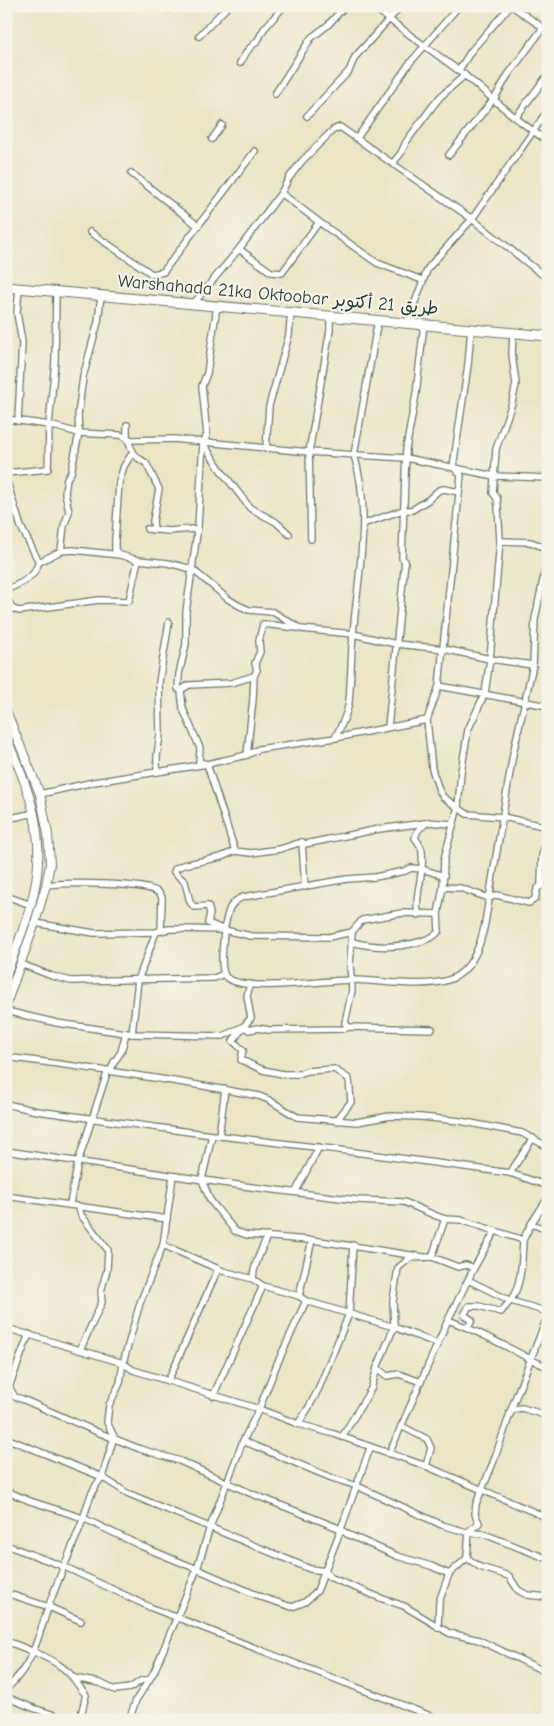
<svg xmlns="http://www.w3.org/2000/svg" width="554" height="1726" font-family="'Comic Neue','Playpen Sans Arabic',sans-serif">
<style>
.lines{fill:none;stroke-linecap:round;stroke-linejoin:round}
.minor-casing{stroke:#667867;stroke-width:8}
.secondary-casing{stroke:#667867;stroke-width:10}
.primary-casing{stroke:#667867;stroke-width:11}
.minor{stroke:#fff;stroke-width:5.5}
.secondary{stroke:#fff;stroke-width:8}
.primary{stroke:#fff;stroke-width:9}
.labels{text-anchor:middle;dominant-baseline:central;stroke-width:4.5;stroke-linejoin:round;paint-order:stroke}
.street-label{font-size:18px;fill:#1f3d34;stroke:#f7f3e8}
</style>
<rect width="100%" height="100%" fill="#f7f3e8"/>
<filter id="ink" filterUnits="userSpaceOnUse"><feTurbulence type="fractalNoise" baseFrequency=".02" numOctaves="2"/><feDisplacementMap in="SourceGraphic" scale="10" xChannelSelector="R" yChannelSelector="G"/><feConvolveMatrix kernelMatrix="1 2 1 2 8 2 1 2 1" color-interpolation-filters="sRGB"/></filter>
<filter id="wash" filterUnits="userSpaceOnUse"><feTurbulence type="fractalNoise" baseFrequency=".0096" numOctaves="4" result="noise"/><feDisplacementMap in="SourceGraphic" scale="20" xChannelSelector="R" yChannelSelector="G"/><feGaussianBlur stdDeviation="1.12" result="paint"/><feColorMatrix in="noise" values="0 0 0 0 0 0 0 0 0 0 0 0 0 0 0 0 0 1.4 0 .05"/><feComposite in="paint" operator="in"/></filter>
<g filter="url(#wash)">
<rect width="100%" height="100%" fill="#ebe5c6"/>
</g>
<g filter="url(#ink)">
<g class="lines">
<g class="minor-casing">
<g id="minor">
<path d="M373,6C402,31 433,51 463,74C491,96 517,122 548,141"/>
<path d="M512,6L548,31"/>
<path d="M169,9L171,6"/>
<path d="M199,36L228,6"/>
<path d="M240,63L248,50L258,40L264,29L284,6"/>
<path d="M459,70L471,51L510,6"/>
<path d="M275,94L311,38L328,25L345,6"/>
<path d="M307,116L349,71L355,57L401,6"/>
<path d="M516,117L547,76"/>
<path d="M357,138L409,64L459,6"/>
<path d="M212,139L222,125"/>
<path d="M449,155L496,96L508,75L543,28"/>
<path d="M393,163L401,153L406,142L432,107L440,97L465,75"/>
<path d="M131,173L197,225"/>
<path d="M319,222L377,263L422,280"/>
<path d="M90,232L152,274L163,272L255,151"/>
<path d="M239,249L271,272L282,273L319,222L281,193"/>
<path d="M193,304L239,249L281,193L289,178L302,161L333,130L340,127L472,219L548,279"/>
<path d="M217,306L207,373L202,386L207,435L203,443L198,526L186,612V644L179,674L178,689L181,690L183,709L200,748L199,762L207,764L235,851"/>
<path d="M407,323L428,268L472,219L548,110"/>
<path d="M6,419L49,425L79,433L120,435L132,440L173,439L309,452L406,458L494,476L548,478"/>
<path d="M18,421L22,342L17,313L19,288"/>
<path d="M127,425V438L133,452L138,458L146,463L159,489L153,521L154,530"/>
<path d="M203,443L220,469L250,508L276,522L289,534"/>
<path d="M266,449L269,406L289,335L291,312"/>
<path d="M6,473L48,469L49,425L55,361L56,292"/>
<path d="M6,479L21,527L39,562"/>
<path d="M363,524L403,510H412L428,500L439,490L444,489L459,492"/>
<path d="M147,529L169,531L191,529L197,531"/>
<path d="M311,539L309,452L330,330V316"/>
<path d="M500,541L531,542L548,549"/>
<path d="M61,551L64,526L69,512L65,493L67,478L71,473L79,433L78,415L83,377L98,322L101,295"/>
<path d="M120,555L115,550V540L119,482L124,466L133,452"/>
<path d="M6,590L23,582L34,573L39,562L61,551L73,550L120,555L138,560L168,563L192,569L228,599L238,605L249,610L273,612L301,629L353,634L396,644L444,649L490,659L533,665"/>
<path d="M6,591L7,599L13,609L19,611L99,600L129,601L138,560"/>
<path d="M439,686L461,475L453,467L468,365L471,329"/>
<path d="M181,690L189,685L231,683L254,676L257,670L255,663L260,652L259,641L263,624L297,628"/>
<path d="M427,720L439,686L548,706"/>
<path d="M388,727L405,561L402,558L406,449L416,394L424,324"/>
<path d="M335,738C341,727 347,715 349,702C351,680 351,656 353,634C358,575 372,512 354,455L378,320"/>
<path d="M247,755L253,699L254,676"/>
<path d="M157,772V756L160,734L159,682L169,622"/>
<path d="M40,794L94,782L207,764L247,755L259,749L335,738L427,720L432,769L439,790L443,797L467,814L503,817L548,827"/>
<path d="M6,819L35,813"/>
<path d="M302,842L280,849L251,853L235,851L221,857L183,865L175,869L174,872L185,882L190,902L194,907L208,906L210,913L208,923L224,930C224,940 218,971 227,978C249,993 324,980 352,980C379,980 426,989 451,979C473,970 481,944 485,923L513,754L533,665L535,619L548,556"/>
<path d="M541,884L542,856L548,834"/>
<path d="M46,885C67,883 142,882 158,892C161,894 161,895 162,898L161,930"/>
<path d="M305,887L302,842L305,844L379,829L425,823"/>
<path d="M443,887L444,859L458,807L461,772L468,730L485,693L490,659L500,541L498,506L497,498L493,493L496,449L512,403L516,384L512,355L513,332"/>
<path d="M6,896L31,905"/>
<path d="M418,915C414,893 425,873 422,852C422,847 418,842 415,838L418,830L428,822L452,824"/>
<path d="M35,923L94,933L156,932L169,929H180L224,930L251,936L329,937L352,932L362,920L368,919L402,913L438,914L443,887L460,888L489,898L497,895L529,903L535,899L537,889L548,880"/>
<path d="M224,930C228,915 227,903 243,897L347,879L375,877L405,871L411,868L422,869L444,876"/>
<path d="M352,942C376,948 395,948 419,942C427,939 434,938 439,931L438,914"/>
<path d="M21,964L52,976L71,981L214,978L224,974"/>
<path d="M250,984L247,996L251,1018L244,1026L249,1030L258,1028L269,1030L344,1029L348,1027L345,1023L352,990L350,965L352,932"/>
<path d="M6,1011L57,1023L132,1034L223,1036L244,1026L233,1041L243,1050L241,1060L263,1070L283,1074H299L307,1071L334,1069L349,1079L351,1102L336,1121"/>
<path d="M348,1027L432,1029"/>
<path d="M132,1034L138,980L156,932"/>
<path d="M6,1057C91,1068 175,1080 259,1096L269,1100L297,1117L357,1122L390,1116L421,1117L460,1121L522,1133L548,1147"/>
<path d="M111,1070L114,1062L121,1052L126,1033"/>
<path d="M6,1104L37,1111L212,1135L332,1149L510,1173L548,1186"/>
<path d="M212,1135L202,1180L210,1200L235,1231L247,1235L320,1241L423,1257"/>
<path d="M219,1136L225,1089"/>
<path d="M6,1151L251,1187L357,1200L404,1202L434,1215L445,1219L461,1220L523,1240L531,1224L548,1230"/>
<path d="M510,1173L533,1138"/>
<path d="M173,1176L163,1245L223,1271L253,1279L263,1286L299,1296L306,1301L394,1327L438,1344"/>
<path d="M296,1191L319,1147"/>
<path d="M6,1196L167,1219"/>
<path d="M70,1204L78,1162L108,1070"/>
<path d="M78,1206L81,1215L108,1250L107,1270L101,1291L102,1302L80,1350"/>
<path d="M531,1224L548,1198"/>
<path d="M163,1245L140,1303L123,1363L120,1383L109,1405L107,1422L114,1437L102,1477L127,1493L289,1560L310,1569L326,1571L329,1577L383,1599L404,1606L449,1633L479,1640L548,1673"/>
<path d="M432,1257L458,1267L466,1265L474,1268L495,1231"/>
<path d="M253,1279C253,1265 262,1250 267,1236"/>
<path d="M468,1280L511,1301L548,1312"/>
<path d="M299,1296L312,1240"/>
<path d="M306,1301L277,1364L259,1409L243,1441L332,1478L357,1486L442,1525L466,1532L484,1534L548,1559"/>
<path d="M448,1320C470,1328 492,1339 513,1350C525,1356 534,1362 548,1367"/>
<path d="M468,1327L472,1320L464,1315L469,1306H479L501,1312C504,1308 508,1304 511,1300C522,1284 522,1259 523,1240"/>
<path d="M6,1328L123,1363L133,1370L259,1409L298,1424L334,1434L426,1466L548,1518"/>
<path d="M29,1334L9,1387L15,1397L22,1399L95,1431L140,1449L180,1461L250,1493L341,1529L347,1534L397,1556L431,1566L449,1574"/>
<path d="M377,1368L387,1376L399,1374L421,1382"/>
<path d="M168,1381L218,1269"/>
<path d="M213,1396L263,1286"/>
<path d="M510,1412L548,1315"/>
<path d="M548,1416L522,1408L514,1409L510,1414L493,1463L476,1504L475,1514L479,1523L469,1531L467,1558L480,1567L509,1576L518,1590L527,1595L548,1597"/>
<path d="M298,1424L309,1407L318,1390L349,1314L353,1245"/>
<path d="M401,1426L427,1439L431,1448L426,1466"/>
<path d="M342,1437L371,1389L377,1368L394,1327L393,1301L398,1268L410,1258L432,1257L445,1219"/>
<path d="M6,1438L102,1477C90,1491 88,1505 82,1522C71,1551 58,1579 48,1608C37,1640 33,1665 6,1689"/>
<path d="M389,1454L448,1320L474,1268"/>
<path d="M6,1491L30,1501L83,1518L141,1546L197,1569L264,1598L292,1607L305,1602L317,1591L341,1529L370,1448"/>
<path d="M6,1545L65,1567L152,1608L441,1720"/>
<path d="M6,1593L49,1607L81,1621"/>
<path d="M438,1627L439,1602L449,1574L467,1558"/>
<path d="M6,1641C25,1648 55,1659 69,1673C75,1680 80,1688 86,1695L82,1711L81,1720"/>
<path d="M69,1673L74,1678L100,1683L115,1690L130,1688L142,1680H149L154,1672L197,1569L210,1527L243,1441"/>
<path d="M6,1697L33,1708L70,1720"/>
<path d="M129,1720L136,1700L149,1680"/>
</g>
</g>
<g class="secondary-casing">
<g id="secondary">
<path d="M6,711L40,794L48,834L50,864L46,885L35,923L6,1004"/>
<path d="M6,738C27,783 45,830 36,881C31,913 17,945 6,975"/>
</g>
</g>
<g class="primary-casing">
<path id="primary" d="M6,287L548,336"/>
</g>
<use href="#minor" class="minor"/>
<use href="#secondary" class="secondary"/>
<use href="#primary" class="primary"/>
</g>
</g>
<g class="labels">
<g class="street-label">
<text transform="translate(278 295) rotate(5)">Warshahada 21ka Oktoobar طريق 21 أكتوبر</text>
</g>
</g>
<rect width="554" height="1726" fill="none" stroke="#f7f3e8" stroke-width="25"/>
</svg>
